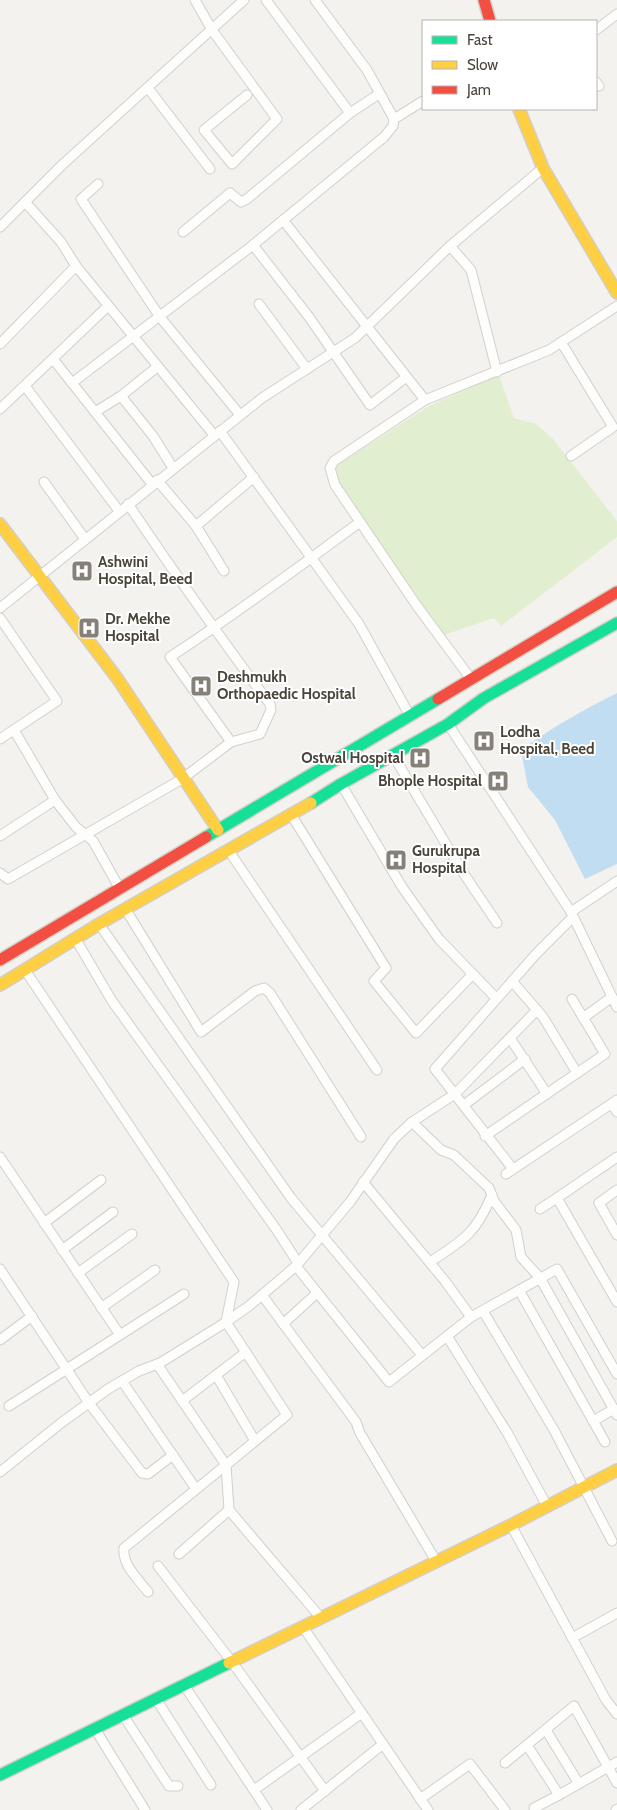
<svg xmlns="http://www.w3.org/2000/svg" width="617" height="1810" font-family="Cabin,sans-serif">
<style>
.green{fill:#e1eecf}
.water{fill:#c0ddf1}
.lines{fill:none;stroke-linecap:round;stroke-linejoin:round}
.street-casing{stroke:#d2d0cb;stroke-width:11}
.fast-casing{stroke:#d3cfc5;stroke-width:14}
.slow-casing{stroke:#d3cfc5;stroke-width:14}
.jam-casing{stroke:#d3cfc5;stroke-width:14}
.street{stroke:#fdfdfc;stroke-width:9}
.fast{stroke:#16e098;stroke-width:11}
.slow{stroke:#ffcf43;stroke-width:11}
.jam{stroke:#f24e42;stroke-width:11}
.labels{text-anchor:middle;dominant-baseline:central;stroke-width:4;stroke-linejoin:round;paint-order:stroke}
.poi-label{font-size:15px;font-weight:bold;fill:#4b4439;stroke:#fff;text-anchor:start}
</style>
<rect width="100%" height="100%" fill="#f4f2ee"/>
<path class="green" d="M499,375L514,418L536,424L553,439L617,521V537L501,626L494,618L441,636L333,473L336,466L429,406Z"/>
<path class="water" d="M617,693V864L585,879L555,820L528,787L521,750C551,728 583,710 617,693Z"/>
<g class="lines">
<g class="street-casing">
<g id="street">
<path d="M195,0L212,30L277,119L232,164L204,130L247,95"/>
<path d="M266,0L350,113"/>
<path d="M315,0L367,70L394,119"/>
<path d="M596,30L617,14"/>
<path d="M596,82L599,86"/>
<path d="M148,88L210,169"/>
<path d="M98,184L81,199L160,317L240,415"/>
<path d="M283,220L425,400"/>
<path d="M0,227L62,165L244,0"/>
<path d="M183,232L230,193L241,202L247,199L350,113L379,94"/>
<path d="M253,245L309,317L370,405L405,378"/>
<path d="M450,246L471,270L497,372"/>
<path d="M76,266L214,435"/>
<path d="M259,304L307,369"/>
<path d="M561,342L613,427L571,456"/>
<path d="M0,344L76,266L61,242L25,202"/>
<path d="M53,359L152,484"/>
<path d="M72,383L253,245L384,137L393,126L394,119L423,101"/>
<path d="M25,386L119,511"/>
<path d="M121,396L153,436L173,468"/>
<path d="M0,409L108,306"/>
<path d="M95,412L121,396L157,367"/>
<path d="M220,431L359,624L410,716"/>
<path d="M157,480L196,526L224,571"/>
<path d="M44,482L85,539"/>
<path d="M128,504C174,572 220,638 270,704L271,710L260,734L231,742L170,657C235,615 297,568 360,522"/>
<path d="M196,526L254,477"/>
<path d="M0,608L262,398L355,338L450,246L543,168"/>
<path d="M0,618L57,701L0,739"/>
<path d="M471,679L417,606L335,485L330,468L334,461L425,400L549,350L617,306"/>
<path d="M448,724L571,912L617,881"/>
<path d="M14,730L55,800L76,827L93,841L120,889"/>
<path d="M393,755L462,871L497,923"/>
<path d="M341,784L402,887L439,939L496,998"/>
<path d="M292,816L386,968L374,981L416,1033L472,975"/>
<path d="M0,836L55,800"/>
<path d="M229,851L377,1070"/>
<path d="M0,873L8,879L182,779L231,742"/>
<path d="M126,910L201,1032L255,991L264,988L270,993L361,1137"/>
<path d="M571,912L617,1007"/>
<path d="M99,924L291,1198L422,1355"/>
<path d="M75,938L112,1001L276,1229L298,1263"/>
<path d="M25,970L234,1282L226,1322L287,1415L226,1465L229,1510L321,1618"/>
<path d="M512,981L543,1017L577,1073"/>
<path d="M583,1018L612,997"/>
<path d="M510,1038L547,1094"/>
<path d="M612,1104L617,1112"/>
<path d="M464,1105L525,1059"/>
<path d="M412,1122L441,1150L454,1155L489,1188L494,1201L516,1230L521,1257L540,1278L617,1415"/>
<path d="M485,1136L605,1054L572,999"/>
<path d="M0,1157L120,1335"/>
<path d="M617,1157L557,1198L617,1302"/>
<path d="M513,1169L435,1069L536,954L573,917"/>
<path d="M506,1174L617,1100"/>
<path d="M363,1182L445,1281L471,1317"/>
<path d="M617,1190L599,1203L617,1235"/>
<path d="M540,1209L557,1198"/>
<path d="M44,1223L101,1180"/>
<path d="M62,1250L113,1212"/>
<path d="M430,1262C464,1240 476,1233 492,1195"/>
<path d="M296,1266L389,1382L471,1317L557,1269L617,1374"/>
<path d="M0,1269L89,1403L142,1473L148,1474L173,1455"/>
<path d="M78,1273L132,1234"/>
<path d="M519,1290L605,1442"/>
<path d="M262,1295L356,1422L360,1433L436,1561"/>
<path d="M101,1308L155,1270"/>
<path d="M483,1311L554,1430L612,1541"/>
<path d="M283,1324L317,1293"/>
<path d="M447,1336L508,1434L547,1506"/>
<path d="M0,1340L32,1316"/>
<path d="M216,1375L255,1441"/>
<path d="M122,1381L196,1489"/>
<path d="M182,1401L246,1352"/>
<path d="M9,1406L184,1294"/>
<path d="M593,1421L614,1409"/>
<path d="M0,1472L61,1423L108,1389L139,1371L160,1363L223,1324L249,1306L296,1266L350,1202L394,1139L412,1122L455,1094L537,1010"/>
<path d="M511,1525L606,1700L617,1714"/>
<path d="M179,1554L229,1510"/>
<path d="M158,1566L232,1662L325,1791"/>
<path d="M148,1592C138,1579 122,1565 124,1548L226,1465L157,1364"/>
<path d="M303,1627L428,1810"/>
<path d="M572,1638L617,1613"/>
<path d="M184,1685L267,1810"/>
<path d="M156,1699L211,1785"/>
<path d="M123,1715L169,1786H178"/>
<path d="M95,1729L145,1810"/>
<path d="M546,1730L579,1784"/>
<path d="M527,1745L559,1795L617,1762"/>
<path d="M505,1763L574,1706L617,1783"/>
<path d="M254,1790L362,1713"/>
<path d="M420,1799L470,1764L505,1810"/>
<path d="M534,1808L559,1795"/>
<path d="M301,1810L383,1744"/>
<path d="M616,1810L617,1809"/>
</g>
</g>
<g class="fast-casing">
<g id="fast">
<path d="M311,803L341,784L448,724L484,698L617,623"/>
<path d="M206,837L438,699"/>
<path d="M0,1775L229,1663"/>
</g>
</g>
<g class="slow-casing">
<g id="slow">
<path d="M519,109L543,168L617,293"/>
<path d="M0,524L117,678L218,830"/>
<path d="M0,985L99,924L311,803"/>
<path d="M229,1663L511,1525L617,1470"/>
</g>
</g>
<g class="jam-casing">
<g id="jam">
<path d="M484,0L490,21"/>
<path d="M438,699L617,592"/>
<path d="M0,960L206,837"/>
</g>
</g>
<use href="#street" class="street"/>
<use href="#fast" class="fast"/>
<use href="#slow" class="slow"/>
<use href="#jam" class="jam"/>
</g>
<defs>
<g id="hospital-square" transform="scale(1.125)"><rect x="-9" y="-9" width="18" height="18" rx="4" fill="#868178" stroke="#fff"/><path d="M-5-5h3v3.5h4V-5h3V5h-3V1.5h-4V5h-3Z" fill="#fff"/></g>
</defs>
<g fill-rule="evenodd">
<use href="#hospital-square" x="82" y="571"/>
<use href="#hospital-square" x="89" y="628"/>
<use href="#hospital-square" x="201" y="686"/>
<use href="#hospital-square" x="484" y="741"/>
<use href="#hospital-square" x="420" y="758"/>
<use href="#hospital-square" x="498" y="781"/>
<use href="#hospital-square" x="396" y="860"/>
</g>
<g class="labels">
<g class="poi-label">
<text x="98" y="562">Ashwini<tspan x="98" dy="17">Hospital, Beed</tspan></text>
<text x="105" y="619">Dr. Mekhe<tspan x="105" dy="17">Hospital</tspan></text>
<text x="217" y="677">Deshmukh<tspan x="217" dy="17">Orthopaedic Hospital</tspan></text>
<text x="500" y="732">Lodha<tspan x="500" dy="17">Hospital, Beed</tspan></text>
<text x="404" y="758" text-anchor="end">Ostwal Hospital</text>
<text x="482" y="781" text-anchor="end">Bhople Hospital</text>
<text x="412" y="851">Gurukrupa<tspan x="412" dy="17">Hospital</tspan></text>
</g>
</g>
<rect x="422" y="20" width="175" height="90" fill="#ffffff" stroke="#b7b4b0"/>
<rect x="432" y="36" width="25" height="8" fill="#16e098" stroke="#b7b4b0"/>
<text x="467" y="45" font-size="15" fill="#4b4439">Fast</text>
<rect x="432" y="61" width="25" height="8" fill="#ffcf43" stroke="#b7b4b0"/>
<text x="467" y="70" font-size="15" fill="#4b4439">Slow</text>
<rect x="432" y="86" width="25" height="8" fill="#f24e42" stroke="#b7b4b0"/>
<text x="467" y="95" font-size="15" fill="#4b4439">Jam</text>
</svg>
